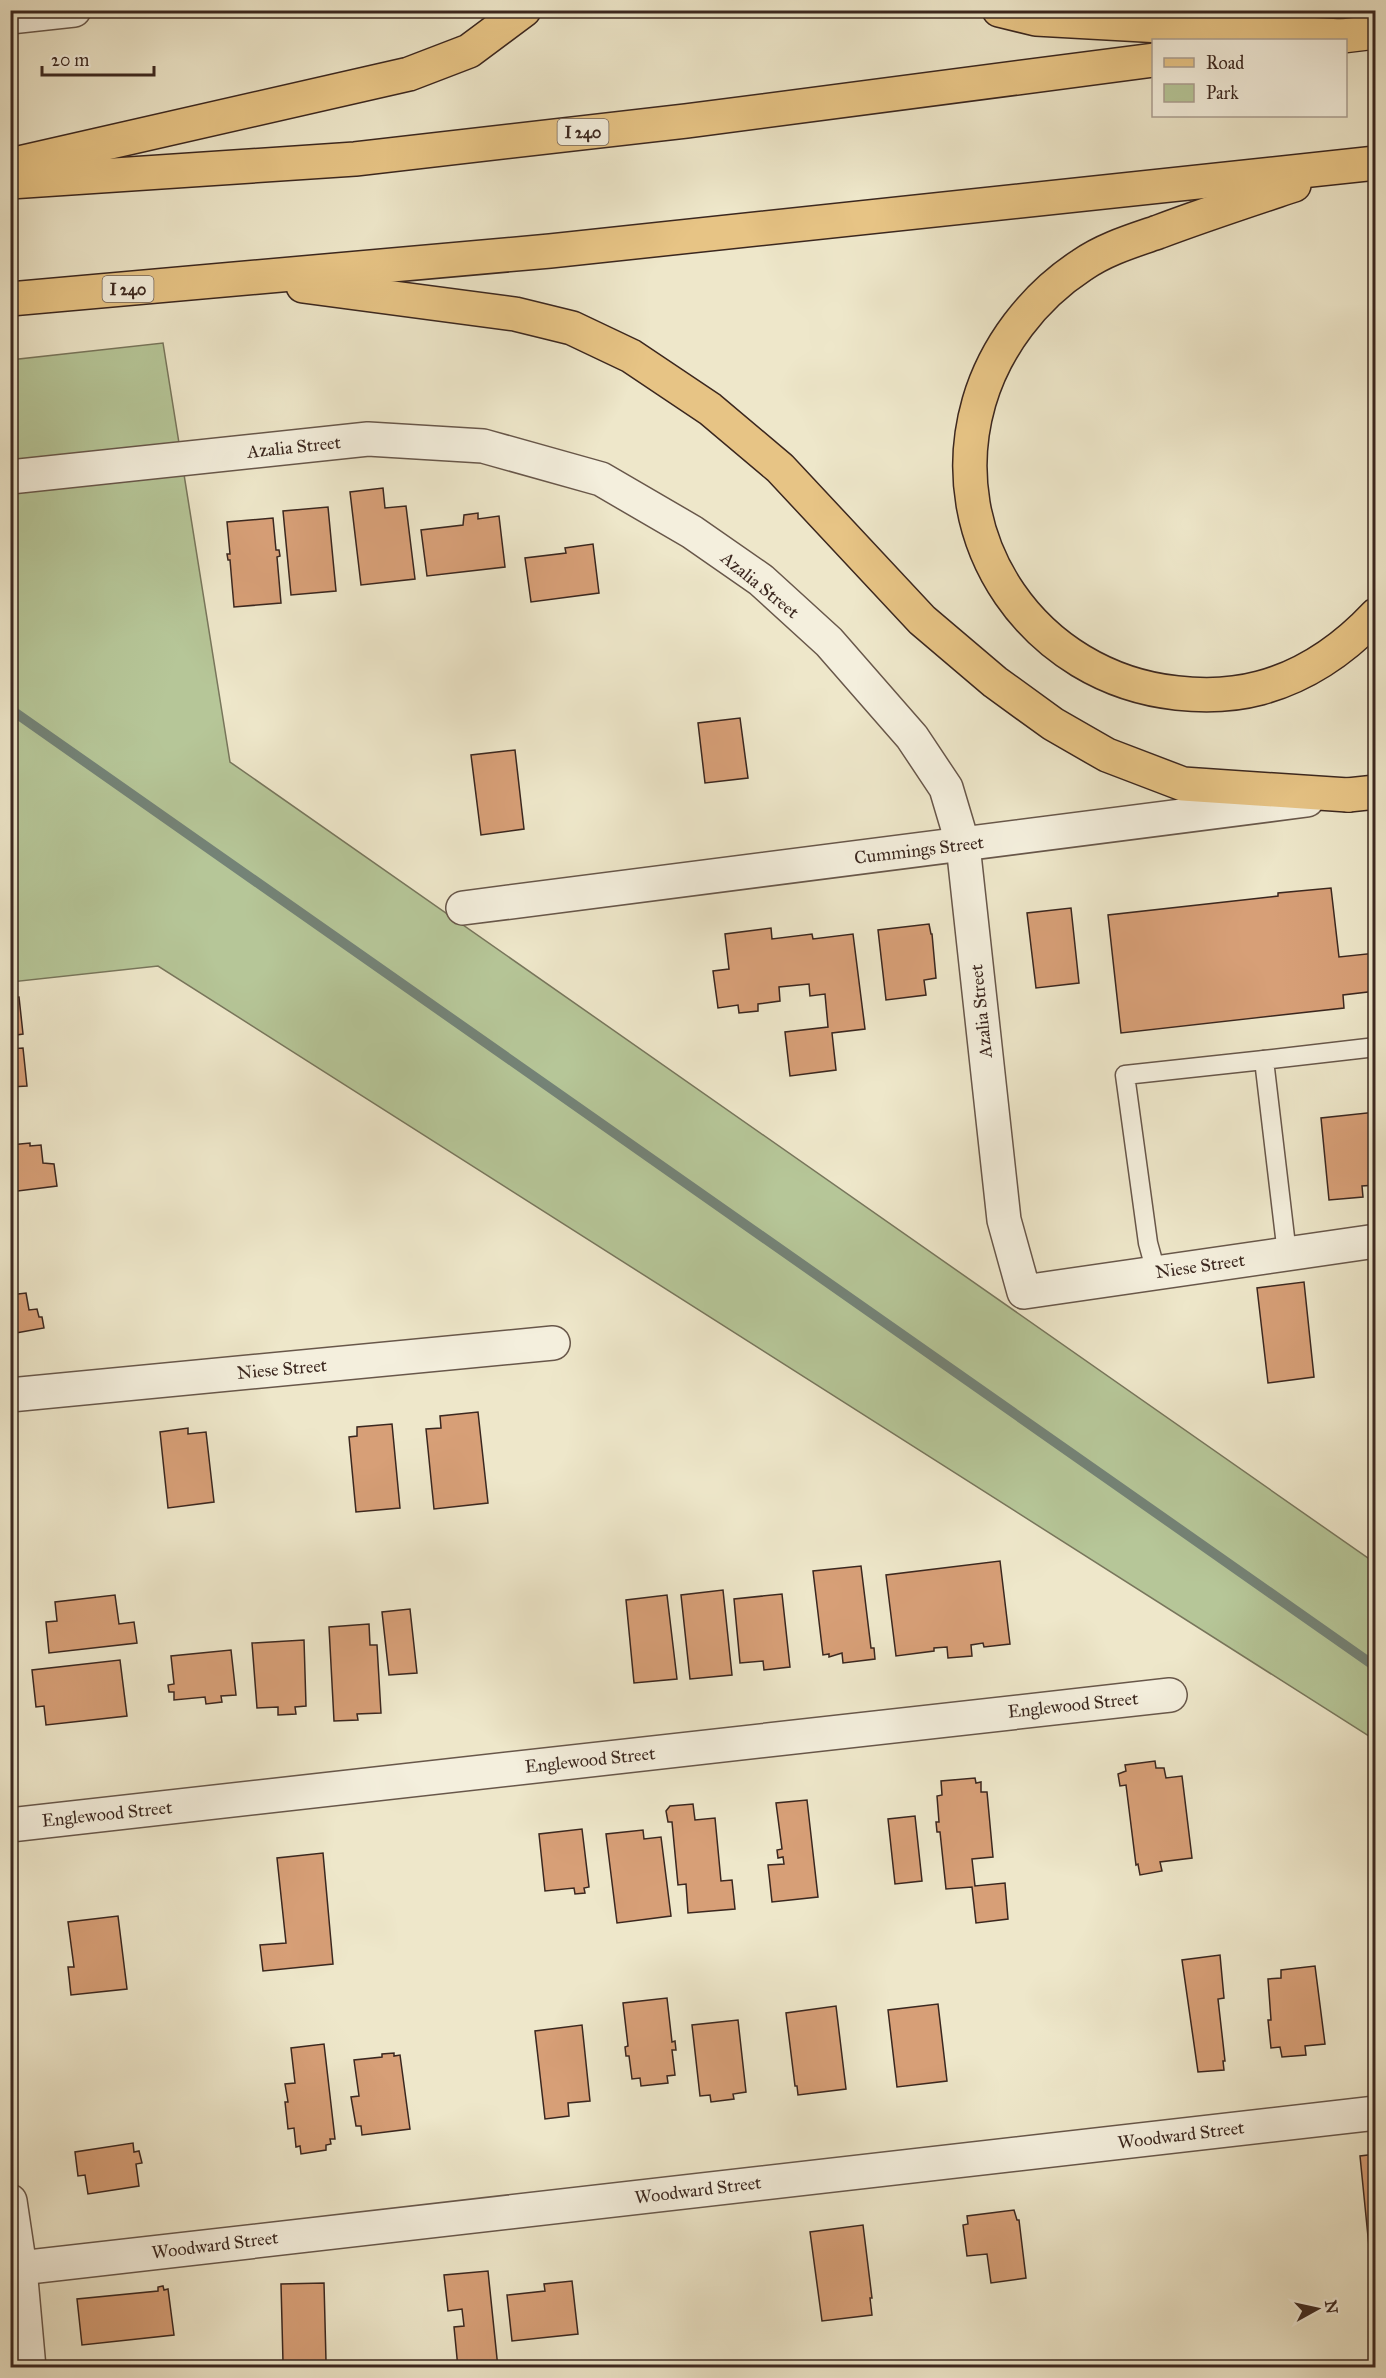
<svg xmlns="http://www.w3.org/2000/svg" width="1386" height="2378" font-family="'IM FELL Great Primer',serif">
<style>
.green{fill:#b6c698;stroke:#78765c;stroke-width:1.5}
.lines{fill:none;stroke-linecap:round;stroke-linejoin:round}
.stream{stroke:#748377;stroke-width:10}
.building{fill:#d79f77;stroke:#3b271f;stroke-width:1.5}
.service-casing{stroke:#68574a;stroke-width:21}
.minor-casing{stroke:#68574a;stroke-width:36}
.tertiary-casing{stroke:#68574a;stroke-width:36}
.primary-casing{stroke:#3b271f;stroke-width:36}
.motorway-casing{stroke:#3b271f;stroke-width:36}
.service{stroke:#f4efdd;stroke-width:18}
.minor{stroke:#f4efdd;stroke-width:33}
.tertiary{stroke:#f4efdd;stroke-width:33}
.primary{stroke:#e7c485;stroke-width:33}
.motorway{stroke:#e7c485;stroke-width:33}
.labels{text-anchor:middle;dominant-baseline:central;stroke-width:4.5;stroke-linejoin:round;paint-order:stroke}
.shield{fill:#f4efdd;stroke:#726358;stroke-width:1.5}
.shield-label{font-size:16px;font-weight:bold;fill:#3b271f}
.street-label{font-size:18px;fill:#3b271f;stroke:#f4efdd}
</style>
<rect width="100%" height="100%" fill="#eee7ca"/>
<filter id="stains"><feTurbulence type="fractalNoise" baseFrequency=".00333" numOctaves="4"/><feColorMatrix values="0 0 0 0 .2 0 0 0 0 .09 0 0 0 0 .02 0 0 0 .5 -.17"/></filter>
<radialGradient id="worn" r=".72"><stop offset=".6" stop-color="#630" stop-opacity="0"/><stop offset="1" stop-color="#630" stop-opacity=".3"/></radialGradient>
<path class="green" d="M163,343L230,762L1375,1563V1740L158,966L11,982L10,360Z"/>
<g class="lines">
<path class="stream" d="M10,709L1376,1667"/>
</g>
<g class="building">
<path d="M383,488L385,508L406,506L415,579L361,585L350,492Z"/>
<path d="M328,507L336,591L291,595L283,511Z"/>
<path d="M478,513V519L499,516L505,567L427,576L421,530L463,525L464,515Z"/>
<path d="M273,518L276,550H279L280,556L277,557L281,603L234,607L230,560H228L227,554H230L227,522Z"/>
<path d="M593,544L599,593L531,602L525,558L566,553L565,548Z"/>
<path d="M740,718L748,778L705,783L698,723Z"/>
<path d="M515,750L524,829L481,835L471,755Z"/>
<path d="M1331,888L1339,957L1376,953V991L1343,995L1344,1008L1121,1033L1108,915L1278,896V893Z"/>
<path d="M1071,908L1079,983L1036,988L1027,913Z"/>
<path d="M929,924L931,934H932L936,978L924,980L926,995L886,1000L878,930Z"/>
<path d="M771,928L772,939L812,934L813,939L853,934L865,1029L832,1033L836,1070L790,1076L785,1032L828,1027L825,994L810,996L809,984L779,987L780,1001L758,1004V1011L739,1013L738,1005L718,1008L713,971L729,969L725,934Z"/>
<path d="M19,997L23,1034L10,1036V998Z"/>
<path d="M23,1048L27,1086L10,1087V1049Z"/>
<path d="M1376,1112V1185L1362,1186L1363,1197L1329,1200L1321,1118Z"/>
<path d="M30,1143V1146L41,1145L43,1163L54,1164L57,1186L10,1192V1145Z"/>
<path d="M1304,1282L1314,1377L1268,1383L1257,1288Z"/>
<path d="M26,1293L29,1310L37,1309L39,1317H42L44,1328L10,1334V1295Z"/>
<path d="M478,1412L488,1503L434,1509L426,1429L441,1428L440,1416Z"/>
<path d="M392,1424L400,1508L356,1512L349,1437L357,1436V1427Z"/>
<path d="M188,1428V1434L206,1432L214,1502L168,1508L160,1432Z"/>
<path d="M1000,1561L1010,1644L984,1647L983,1643L971,1645L972,1656L948,1658L947,1647L934,1648V1651L896,1656L886,1575Z"/>
<path d="M861,1566L871,1648H874L875,1659L843,1663L842,1653L829,1657V1654L823,1655L813,1571Z"/>
<path d="M723,1590L732,1675L690,1679L681,1595Z"/>
<path d="M782,1594L790,1667L764,1670L763,1661L740,1663L734,1599Z"/>
<path d="M115,1595L119,1624L134,1622L137,1643L49,1653L46,1622L57,1621L55,1602Z"/>
<path d="M667,1595L677,1679L634,1683L626,1600Z"/>
<path d="M410,1609L417,1673L389,1675L382,1612Z"/>
<path d="M369,1624L370,1645H377L381,1713L357,1714L358,1720L334,1721L329,1627Z"/>
<path d="M304,1640L306,1706L295,1707L296,1714L278,1715V1707L257,1708L252,1643Z"/>
<path d="M231,1650L236,1695L221,1696L222,1702L206,1704L205,1697L174,1700V1692H169L168,1685L174,1684L171,1656Z"/>
<path d="M120,1660L127,1716L46,1725L44,1706L36,1707L32,1670Z"/>
<path d="M1155,1761L1156,1768H1164L1166,1778L1182,1776L1192,1858L1160,1862L1162,1871L1140,1875L1138,1864L1136,1865L1126,1785L1120,1786L1118,1774L1126,1771L1125,1765Z"/>
<path d="M975,1778L976,1783L981,1782V1792H987L993,1857L972,1859L975,1886L1005,1883L1008,1919L976,1923L972,1887L946,1889L940,1832H937L936,1822H939L937,1796L942,1795L941,1781Z"/>
<path d="M807,1800L818,1897L772,1902L768,1865L784,1864L783,1857L778,1858L777,1850L782,1849L776,1803Z"/>
<path d="M693,1804L695,1820L715,1818L721,1881L732,1880L735,1909L688,1913L686,1884L678,1885L672,1822H668L666,1811L670,1806Z"/>
<path d="M915,1816L922,1881L895,1884L888,1819Z"/>
<path d="M582,1829L589,1887L584,1888L585,1893L575,1894L574,1888L545,1891L539,1834Z"/>
<path d="M643,1830L644,1839L661,1837L671,1916L617,1923L606,1834Z"/>
<path d="M323,1853L333,1964L263,1971L260,1945L286,1943L277,1858Z"/>
<path d="M118,1916L127,1989L71,1995L68,1967H74L68,1922Z"/>
<path d="M1220,1955L1224,1998L1218,1999L1225,2061H1223L1224,2070L1198,2072L1182,1960Z"/>
<path d="M1315,1966L1325,2044L1305,2046L1306,2055L1282,2057L1280,2047L1271,2048L1268,2020H1271L1268,1979L1281,1978V1970Z"/>
<path d="M667,1998L672,2042L675,2041L676,2050H672L675,2075L667,2076L668,2083L641,2086L640,2078L632,2079L629,2056H626L625,2047L628,2046L623,2003Z"/>
<path d="M938,2004L947,2081L897,2087L888,2010Z"/>
<path d="M836,2006L846,2089L798,2095L797,2086H795L786,2013Z"/>
<path d="M738,2020L746,2092L733,2094L734,2099L711,2102L710,2095L700,2096L692,2025Z"/>
<path d="M582,2025L590,2101L568,2103L569,2116L545,2119L535,2031Z"/>
<path d="M324,2044L335,2139H330L331,2144L326,2145V2150L301,2154L300,2146L296,2147L294,2128L288,2129L285,2102H288L285,2084L295,2083L291,2048Z"/>
<path d="M394,2053V2056L400,2055L410,2129L362,2135L361,2126H356L351,2097L359,2096L354,2060L382,2057V2054Z"/>
<path d="M133,2143L134,2152L139,2151L142,2163L136,2164L139,2186L88,2194L85,2175L78,2176L75,2152Z"/>
<path d="M1376,2154V2297H1374L1360,2156Z"/>
<path d="M1014,2210L1017,2220H1019L1026,2278L991,2283L987,2254L967,2256L963,2225L968,2224L967,2216Z"/>
<path d="M863,2225L872,2298H870L872,2315L822,2321L810,2232Z"/>
<path d="M488,2271L498,2368H458L454,2327L464,2326L462,2309L448,2311L444,2275Z"/>
<path d="M572,2281L578,2334L512,2341L507,2295L545,2291L544,2284Z"/>
<path d="M324,2283L326,2361L283,2362L281,2284Z"/>
<path d="M163,2286L164,2290L168,2289L174,2335L82,2345L77,2299L158,2291V2287Z"/>
</g>
<g class="lines">
<g class="service-casing">
<g id="service">
<path d="M1287,1254L1264,1060L1376,1047"/>
<path d="M1156,1272L1148,1243L1125,1075L1264,1060"/>
</g>
</g>
<g class="minor-casing">
<g id="minor">
<path d="M10,17L74,10"/>
<path d="M10,477L368,439L483,446L601,479L692,532L761,580L829,642L912,737L946,788L963,845L1004,1220L1024,1292L1376,1241"/>
<path d="M463,908L1307,800"/>
<path d="M10,1395L553,1343"/>
<path d="M10,1825L1170,1695"/>
<path d="M20,2268L1376,2113"/>
</g>
</g>
<g class="tertiary-casing">
<path id="tertiary" d="M10,2201L20,2268L29,2368"/>
</g>
<g class="primary-casing">
<path id="primary" d="M1348,795L1376,792"/>
</g>
<g class="motorway-casing">
<g id="motorway">
<path d="M999,10L1036,19L1341,36"/>
<path d="M1318,39L1376,32"/>
<path d="M10,165L409,74L469,51L524,10"/>
<path d="M10,182L355,159L686,121L1154,60"/>
<path d="M1294,185C1249,200 1203,215 1158,232C1132,241 1105,249 1082,265C1033,297 995,347 979,402C939,541 1035,678 1177,693C1204,696 1234,695 1260,688C1305,676 1344,649 1376,615"/>
<path d="M303,286L515,314L572,328L631,356L710,409L780,468L922,620L995,682L1053,724L1107,755L1183,784L1348,795"/>
<path d="M10,299L550,251L1376,163"/>
</g>
</g>
<use href="#service" class="service"/>
<use href="#minor" class="minor"/>
<use href="#tertiary" class="tertiary"/>
<use href="#primary" class="primary"/>
<use href="#motorway" class="motorway"/>
</g>
<g class="labels">
<g class="shield">
<rect x="557.5" y="119" width="51" height="26" rx="4.5"/>
<rect x="102.5" y="276" width="51" height="26" rx="4.5"/>
</g>
<g class="shield-label">
<text x="583" y="132">I 240</text>
<text x="128" y="289">I 240</text>
</g>
<g class="street-label">
<text transform="translate(294 447) rotate(-6)">Azalia Street</text>
<text transform="translate(760 585) rotate(39)">Azalia Street</text>
<text transform="translate(919 850) rotate(-7)">Cummings Street</text>
<text transform="translate(981 1011) rotate(-96)">Azalia Street</text>
<text transform="translate(1200 1266) rotate(-8)">Niese Street</text>
<text transform="translate(282 1369) rotate(-5)">Niese Street</text>
<text transform="translate(1073 1705) rotate(-6)">Englewood Street</text>
<text transform="translate(590 1760) rotate(-6)">Englewood Street</text>
<text transform="translate(107 1814) rotate(-6)">Englewood Street</text>
<text transform="translate(1181 2135) rotate(-7)">Woodward Street</text>
<text transform="translate(698 2190) rotate(-7)">Woodward Street</text>
<text transform="translate(215 2245) rotate(-7)">Woodward Street</text>
</g>
</g>
<rect width="1386" height="2378" fill="none" stroke="#eee7ca" stroke-width="36"/>
<rect x="12" y="12" width="1362" height="2354" fill="none" stroke="#3b271f" stroke-width="3"/>
<rect x="18" y="18" width="1350" height="2342" fill="none" stroke="#3b271f" stroke-width="1.5"/>
<rect x="1152" y="39" width="195" height="78" fill="#f4efdd" stroke="#aa9f91" stroke-width="1.5"/>
<rect x="1164" y="58" width="30" height="9" fill="#e7c485" stroke="#aa9f91" stroke-width="1.5"/>
<text x="1206" y="69" font-size="18" fill="#3b271f">Road</text>
<rect x="1164" y="84" width="30" height="18" fill="#b6c698" stroke="#aa9f91" stroke-width="1.5"/>
<text x="1206" y="99" font-size="18" fill="#3b271f">Park</text>
<g transform="translate(1317 2309) rotate(82)" stroke="#f4efdd" stroke-width="4.5" paint-order="stroke">
<path d="M0-4.5L10 22L0 15L-10 22Z" fill="#3b271f"/>
<text y="-9" font-size="16" font-weight="bold" text-anchor="middle" fill="#3b271f">N</text>
</g>
<path d="M42 66v9h112v-9" fill="none" stroke="#3b271f" stroke-width="3"/>
<text x="51" y="66" font-size="18" fill="#3b271f" stroke="#f4efdd" stroke-width="4.5" paint-order="stroke">20 m</text>
<rect width="100%" height="100%" filter="url(#stains)"/>
<rect width="100%" height="100%" fill="url(#worn)"/>
</svg>
